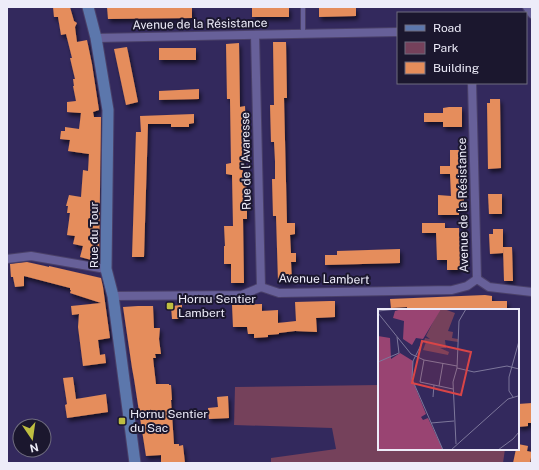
<svg xmlns="http://www.w3.org/2000/svg" width="539" height="470" font-family="'Public Sans',sans-serif">
<style>
.green{fill:#75415b}
.building{fill:#e58d5b;filter:url(#shadow)}
.lines{fill:none;stroke-linecap:round;stroke-linejoin:round}
.lane-casing{stroke:#4a4069;stroke-width:6}
.street-casing{stroke:#4a4069;stroke-width:10}
.secondary-casing{stroke:#4a4069;stroke-width:13}
.lane{stroke:#676099;stroke-width:4}
.street{stroke:#676099;stroke-width:8}
.secondary{stroke:#5c77ac;stroke-width:11}
.poi-dot{fill:#bfbe41;stroke:#1b172e;stroke-width:1.5}
.labels{text-anchor:middle;dominant-baseline:central;stroke-width:4;stroke-linejoin:round;paint-order:stroke}
.street-label{font-size:12px;fill:#edecf9;stroke:#1b172e}
.poi-label{font-size:12px;fill:#edecf9;stroke:#1b172e;text-anchor:start}
.inset-road{fill:none;stroke:#7d779b;stroke-width:1}
.view{fill:#d94547;fill-opacity:0.15;stroke:#d94547;stroke-width:2}
.inset-edge{fill:none;stroke:#edecf9;stroke-width:2}
</style>
<defs>
<filter id="shadow"><feDropShadow dx="2" dy="3.5" stdDeviation="2" flood-color="#0009"/></filter>
</defs>
<rect width="100%" height="100%" fill="#33295d"/>
<path class="green" d="M379,385V449H505L503,463H271V458L336,449L332,428L234,425L235,387Z"/>
<g class="building">
<path d="M53,7H70L74,21L77,23L75,27L77,42L87,40L92,64L99,110L93,112L94,117H101L99,262L80,257L83,246L73,244L75,236L67,235L70,213H67L68,206H66L69,195L81,197L83,170L88,171L89,154L68,151L70,140L60,139L61,131H65V127L79,129L81,113L67,112V102L76,101L73,86H74L73,79H75L70,58H72L66,34L61,35L58,17H54Z"/>
<path d="M107,7H192V18L108,19Z"/>
<rect x="252" y="7" width="37" height="10"/>
<path d="M319,7H356V16L319,17Z"/>
<path d="M273,42H286L287,98H284L287,223H295V234L290,235L291,253H296V262H291L292,281H278L276,216H273L272,179H275V161L274,142H271L270,105H274Z"/>
<path d="M239,43L240,107L245,106L246,144H242L243,182H247V219H243L244,283H231V264H224V246H225L224,226H233L232,175L226,174V164L231,163L230,99H227L226,44Z"/>
<path d="M127,47L138,102L126,105L114,49Z"/>
<rect x="159" y="48" width="37" height="12"/>
<path d="M199,89V99L159,100V91Z"/>
<path d="M490,99H500L501,168L488,169L487,103H490Z"/>
<path d="M449,107H462V127H443V122H424V113H443V108Z"/>
<path d="M194,114V123L189,124V127H171V124H148L144,257H132L136,132H141L140,116Z"/>
<path d="M450,150H460V154H463L464,206H459V215H438V195L451,196L450,174H440V166H450Z"/>
<path d="M488,194H502V214H489Z"/>
<path d="M422,223H445V228H459L460,270H447V260H437L436,233H422Z"/>
<path d="M493,229H503V253L490,254L489,234H493Z"/>
<path d="M503,247H512L513,281H504Z"/>
<path d="M400,249V263L325,265V255H337V251Z"/>
<path d="M27,262L45,266L49,267V266L101,278L103,287L110,338L98,340L100,355L105,354L106,363L83,366L78,327L79,314L72,315L71,306L101,303L70,293L71,290H70V288L24,276V286L15,287L13,277H11L10,264Z"/>
<path d="M485,295L492,296V301H507V310H407V307L391,308L390,299Z"/>
<path d="M330,301H335V317L316,318L317,332L295,331L279,333V334L268,335V337L254,338V334H248L247,327H233L232,305L262,304V311L278,310V323L296,321L295,302Z"/>
<path d="M182,305V319H172L171,306Z"/>
<path d="M138,306H153L154,328H160L159,339L161,354H155L156,358H153L156,384H169V385H171L172,400H171L174,444H179V446L183,445L185,463H161V455L146,456L138,405L134,379L132,368L123,307Z"/>
<path d="M73,377L76,399L106,394L108,412L67,418L65,405L67,404L63,378Z"/>
<path d="M228,396L229,418L209,419L208,408L218,407L217,397Z"/>
<path d="M532,403V423H528V426L518,427V404Z"/>
<path d="M518,444L528,446L527,451L532,452L530,463H513L516,449H518Z"/>
</g>
<g class="lines">
<g class="lane-casing">
<path id="lane" d="M303,34V7"/>
</g>
<g class="street-casing">
<g id="street">
<path d="M527,7L532,14"/>
<path d="M255,35L261,287"/>
<path d="M96,38L398,32"/>
<path d="M472,83L477,279"/>
<path d="M7,259L31,256L106,269"/>
<path d="M113,296L242,295L261,287L279,293L452,290L467,286L477,279L489,287L532,292"/>
</g>
</g>
<g class="secondary-casing">
<path id="secondary" d="M88,7L96,38L108,110L106,269L113,296L135,463"/>
</g>
<use href="#lane" class="lane"/>
<use href="#street" class="street"/>
<use href="#secondary" class="secondary"/>
</g>
<g class="poi-dot">
<rect x="166" y="302" width="8" height="8" rx="2"/>
<rect x="118" y="417" width="8" height="8" rx="2"/>
</g>
<g class="labels">
<g class="street-label">
<text transform="translate(200 24) rotate(-1)">Avenue de la Résistance</text>
<text transform="translate(246 161) rotate(-91)">Rue de l'Avaresse</text>
<text transform="translate(463 205) rotate(-91)">Avenue de la Résistance</text>
<text transform="translate(94 235) rotate(-90)">Rue du Tour</text>
<text transform="translate(324 279) rotate(1)">Avenue Lambert</text>
</g>
<g class="poi-label">
<text x="178" y="299">Hornu Sentier<tspan x="178" dy="14">Lambert</tspan></text>
<text x="130" y="414">Hornu Sentier<tspan x="130" dy="14">du Sac</tspan></text>
</g>
</g>
<g transform="translate(378 309)">
<rect width="141" height="141" fill="#33295d"/>
<path d="M66,0L77,4L70,22L75,23L74,29L80,30V33L67,31L68,39H62L71,43L70,46L45,41L48,33L46,32L47,29L52,30L48,27L61,1Z" fill="#75415b"/>
<path d="M24,0H63L45,30L38,29L34,36L25,30L26,12L15,9L17,2ZM0,27L12,29L13,50L22,44L35,52L34,70L48,105L43,108L45,111L50,109L65,141H0Z" fill="#994472"/>
<path class="inset-road" d="M0,2L20,0M0,4L33,45L46,51L79,57M45,32L35,52L34,70L65,141M46,51L42,73L75,80M0,53L21,44L19,28M79,59L96,63L129,57L141,60M61,77L65,54M55,88L56,76M135,88L131,82V68L141,32M53,114L76,112M78,135L75,73L79,59L81,12L88,0M73,141L130,90L140,87M120,141L135,130L141,123"/>
<path class="view" d="M44,32L93,43L83,86L34,74Z"/>
<rect width="141" height="141" class="inset-edge"/>
</g>
<rect width="539" height="470" fill="none" stroke="#edecf9" stroke-width="16"/>
<rect x="397" y="12" width="130" height="72" fill="#1b172e" stroke="#6f6c7f"/>
<rect x="405" y="25" width="20" height="6" fill="#5c77ac" stroke="#6f6c7f"/>
<text x="433" y="32" font-size="12" fill="#edecf9">Road</text>
<rect x="405" y="42" width="20" height="12" fill="#75415b" stroke="#6f6c7f"/>
<text x="433" y="52" font-size="12" fill="#edecf9">Park</text>
<rect x="405" y="62" width="20" height="12" fill="#e58d5b" stroke="#6f6c7f"/>
<text x="433" y="72" font-size="12" fill="#edecf9">Building</text>
<g transform="translate(32 438) rotate(167)"><circle r="19" fill="#1b172e" stroke="#6f6c7f"/>
<path d="M0-3L7 15L0 10L-7 15Z" fill="#bfbe41"/>
<text y="-6" font-size="11" font-weight="bold" text-anchor="middle" fill="#edecf9">N</text>
</g>
</svg>
